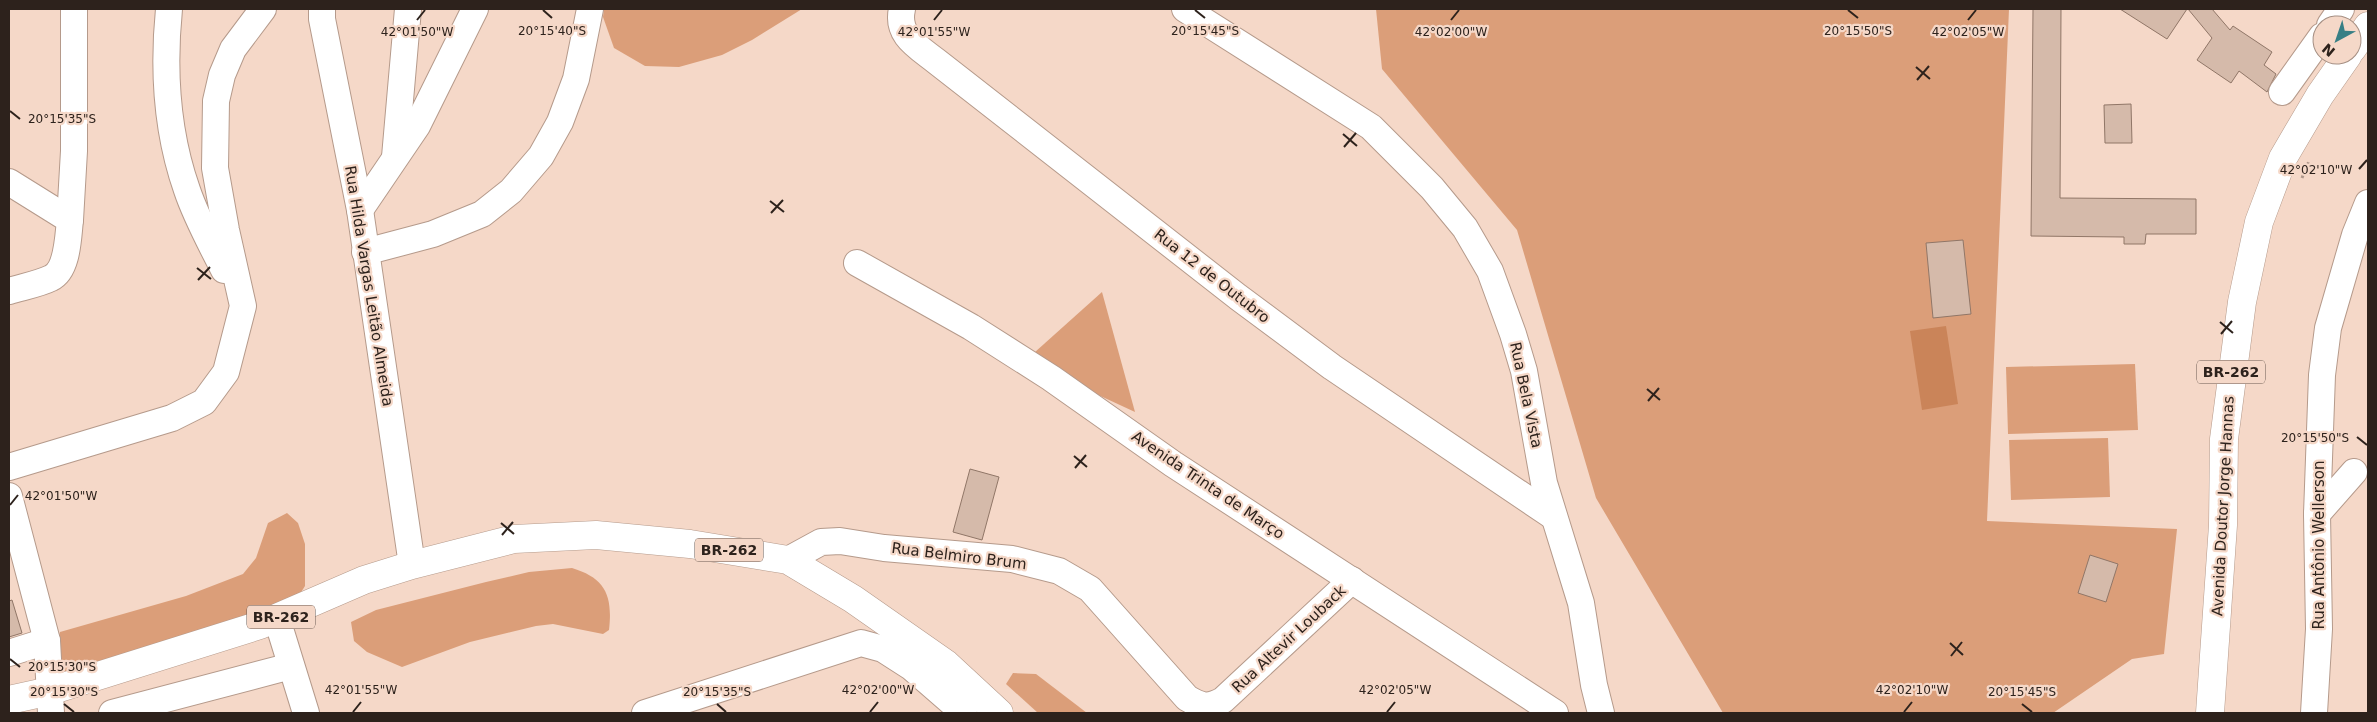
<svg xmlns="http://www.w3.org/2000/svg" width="2377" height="722" font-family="'DejaVu Sans',sans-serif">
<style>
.green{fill:#db9e79}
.water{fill:#ca8459}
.building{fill:#d5baaa;stroke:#907667}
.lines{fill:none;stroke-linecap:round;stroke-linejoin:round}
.minor-casing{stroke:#b59a8b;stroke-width:28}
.highway-casing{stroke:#b59a8b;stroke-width:29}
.path{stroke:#af988c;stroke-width:3;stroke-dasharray:4 2.5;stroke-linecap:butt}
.minor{stroke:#fff;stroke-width:26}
.highway{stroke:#fff;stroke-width:28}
.ticks{fill:none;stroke:#2d221c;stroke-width:2}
.labels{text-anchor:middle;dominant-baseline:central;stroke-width:4.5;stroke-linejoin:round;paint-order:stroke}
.shield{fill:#f5d8c8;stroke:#695950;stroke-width:1}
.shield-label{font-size:14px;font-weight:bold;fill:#2d221c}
.street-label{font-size:15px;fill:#2d221c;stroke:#f5d8c8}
.ticks-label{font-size:12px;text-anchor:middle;fill:#2d221c;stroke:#f5d8c8;stroke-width:4.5;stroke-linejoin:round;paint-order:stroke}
</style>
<rect width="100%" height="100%" fill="#f5d8c8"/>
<g class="green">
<path d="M604,9H802L752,40L722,55L679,67L645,66L614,48L603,17Z"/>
<path d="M1376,9H2009L1987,521L2177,529L2164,654L2132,659L2053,713H1723L1596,498L1517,230L1382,69Z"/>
<path d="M1102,292L1135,412L1025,361Z"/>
<path d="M2135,364L2138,430L2008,434L2006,367Z"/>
<path d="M2108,438L2110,497L2011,500L2009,440Z"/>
<path d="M287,513L298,523L305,544V586L298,597L272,610L68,674C54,661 56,649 60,632L186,596L243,574L256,558L268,523Z"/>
<path d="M572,568C605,578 613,595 609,630L603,634L553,624L536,626L470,642L402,667L367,652L354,641L351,622L376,610L486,582L529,572Z"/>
<path d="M1013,673L1036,674L1087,713H1038L1006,684Z"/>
</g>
<path class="water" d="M1946,326L1958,404L1922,410L1910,331Z"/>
<g class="building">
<path d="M2033,9H2061L2060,198L2196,199V234H2146L2145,244H2124V237L2031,236Z"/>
<path d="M2120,9H2187L2167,39Z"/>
<path d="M2188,9H2212L2230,30L2233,26L2272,52L2264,65L2276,74L2267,92L2239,71L2231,83L2197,60L2212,38Z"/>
<path d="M2131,104L2132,143H2105L2104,105Z"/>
<path d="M1963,240L1971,314L1933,318L1926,243Z"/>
<path d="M970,469L999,477L982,540L953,532Z"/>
<path d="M2090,555L2118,564L2106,602L2078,593Z"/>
<path d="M12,600L22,633L9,637V601Z"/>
</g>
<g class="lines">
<g class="minor-casing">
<g id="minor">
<path d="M169,9C163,69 167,133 187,190C196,217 211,244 224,270"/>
<path d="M322,9V19L360,210L412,565"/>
<path d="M902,9C896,35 917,46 936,61L1238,297L1332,367L1554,517"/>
<path d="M1185,9L1371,127L1432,188L1465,228L1490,271L1513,334L1524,371L1544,483L1581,603L1594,685L1601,713"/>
<path d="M2330,25L2341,9"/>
<path d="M2282,92L2322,36"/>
<path d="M395,157L408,9"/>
<path d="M9,182L70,220C68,236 68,270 51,278C39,284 22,287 9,291"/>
<path d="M360,210L417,126L475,9"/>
<path d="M70,220L74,151V9"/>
<path d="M365,252L433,234L482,214L511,191L541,156L560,122L576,79L590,9"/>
<path d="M857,263L971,327L1051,378L1173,464L1555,713"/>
<path d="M9,467L172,418L204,402L226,372L243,306L226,230L215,168L216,101L222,75L233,49L263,9"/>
<path d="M9,496L47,641L51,713"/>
<path d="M2317,514L2354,472"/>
<path d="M788,560L821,542L840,541L884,548L1012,559L1059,571L1090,589L1187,698C1202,707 1208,708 1223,700L1352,580"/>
<path d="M277,619L306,713"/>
<path d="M9,653L47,641"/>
<path d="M112,713L291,666"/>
<path d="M645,713L861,643L883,649L911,667L964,713"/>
<path d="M2314,713L2319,629L2317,514L2322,375L2328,328L2355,235L2368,203"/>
</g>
</g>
<g class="highway-casing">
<g id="highway">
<path d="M2352,49L2368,26"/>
<path d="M9,700L50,691L260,625L364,580L412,565L514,539L596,535L690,544L788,560L853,599L946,664L999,713"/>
<path d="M2210,713L2223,525L2224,439L2242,302L2259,222L2283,158L2320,95L2348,55"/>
</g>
</g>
<path class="path" d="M2302,178L2309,161"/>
<use href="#minor" class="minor"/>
<use href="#highway" class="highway"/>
</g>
<path class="ticks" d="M543,10L552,18M1195,10L1205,18M1848,10L1858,18M417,20L425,10M934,20L942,10M1451,20L1459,10M1968,20L1976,10M1916,67L1930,79M1917,80L1929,66M10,111L20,119M1343,134L1357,146M1344,147L1356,133M2359,169L2367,160M770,201L784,212M771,213L783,200M197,268L211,279M198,280L210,267M2220,322L2233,333M2221,334L2232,321M1647,389L1660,400M1648,401L1659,388M2357,437L2367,445M1074,456L1087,467M1075,468L1086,455M10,505L18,495M501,523L514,534M502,535L513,522M1950,643L1963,655M1951,656L1962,642M10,659L20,667M64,704L74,712M717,704L726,712M2022,704L2032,712M353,712L361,702M870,712L878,702M1387,712L1395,702M1904,712L1912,702"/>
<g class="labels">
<g class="shield">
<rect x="2197" y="360.5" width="68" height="23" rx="4"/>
<rect x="695" y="538.5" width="68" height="23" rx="4"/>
<rect x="247" y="605.5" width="68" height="23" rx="4"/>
</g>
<g class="shield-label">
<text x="2231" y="372">BR-262</text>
<text x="729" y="550">BR-262</text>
<text x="281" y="617">BR-262</text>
</g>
<g class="street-label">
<text transform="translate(1212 276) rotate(38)">Rua 12 de Outubro</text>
<text transform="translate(369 286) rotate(81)">Rua Hilda Vargas Leitão Almeida</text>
<text transform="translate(1526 395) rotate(78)">Rua Bela Vista</text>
<text transform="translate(1208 485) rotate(34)">Avenida Trinta de Março</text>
<text transform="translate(2223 506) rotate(-87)">Avenida Doutor Jorge Hannas</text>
<text transform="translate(2319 545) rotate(-90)">Rua Antônio Wellerson</text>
<text transform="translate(959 556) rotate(7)">Rua Belmiro Brum</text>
<text transform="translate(1289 639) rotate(-43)">Rua Altevir Louback</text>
</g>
</g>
<g class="ticks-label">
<text x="552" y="35">20°15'40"S</text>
<text x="1205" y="35">20°15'45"S</text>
<text x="1858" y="35">20°15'50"S</text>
<text x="417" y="36">42°01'50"W</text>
<text x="934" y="36">42°01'55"W</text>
<text x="1451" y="36">42°02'00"W</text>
<text x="1968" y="36">42°02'05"W</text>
<text x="62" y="123">20°15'35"S</text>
<text x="2316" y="174">42°02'10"W</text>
<text x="2315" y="442">20°15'50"S</text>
<text x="61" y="500">42°01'50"W</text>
<text x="62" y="671">20°15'30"S</text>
<text x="361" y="694">42°01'55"W</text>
<text x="878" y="694">42°02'00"W</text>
<text x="1395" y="694">42°02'05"W</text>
<text x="1912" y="694">42°02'10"W</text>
<text x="64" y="696">20°15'30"S</text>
<text x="717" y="696">20°15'35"S</text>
<text x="2022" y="696">20°15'45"S</text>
</g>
<rect width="2377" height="722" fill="none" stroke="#2d221c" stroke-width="20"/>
<g transform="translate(2337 40) rotate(220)"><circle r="24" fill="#f5d8c8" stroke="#a58f83"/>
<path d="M0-4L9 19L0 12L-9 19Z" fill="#377f85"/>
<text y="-8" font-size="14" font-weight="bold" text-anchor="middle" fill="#2d221c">N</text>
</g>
</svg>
